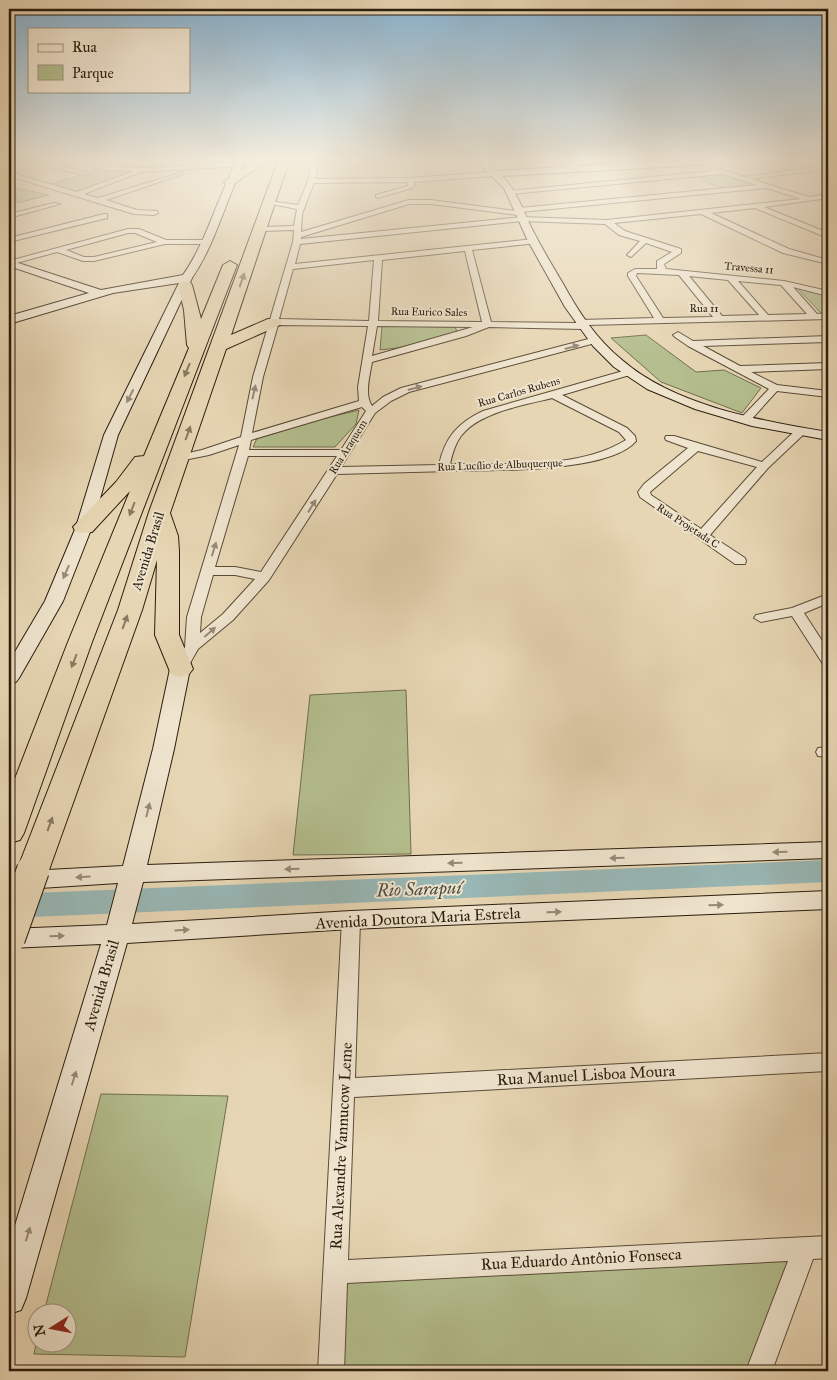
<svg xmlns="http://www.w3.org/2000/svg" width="837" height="1380" font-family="'IM FELL Great Primer',serif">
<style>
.green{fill:#b4be8e;stroke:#6f6e4e}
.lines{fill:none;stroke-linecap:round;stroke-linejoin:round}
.river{fill:#98b7b5;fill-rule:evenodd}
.street-casing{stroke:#594b37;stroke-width:2}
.secondary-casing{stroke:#2a1d0d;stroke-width:2}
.highway-casing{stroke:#2a1d0d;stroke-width:2}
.street{fill:#efe4ce;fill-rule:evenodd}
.secondary{fill:#efe4ce;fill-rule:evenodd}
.highway{fill:#e7d6b4;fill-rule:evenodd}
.highway-bridge-casing{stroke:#2a1d0d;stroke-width:34;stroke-linecap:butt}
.highway-bridge{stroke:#e7d6b4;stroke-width:32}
.oneway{fill:#887a60}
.oneway2{fill:#968a77}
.labels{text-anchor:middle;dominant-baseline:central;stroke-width:4;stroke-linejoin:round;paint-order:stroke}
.far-street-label{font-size:11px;fill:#2a1d0d;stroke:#efe4ce}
.street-label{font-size:14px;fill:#2a1d0d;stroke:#efe4ce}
.near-street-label{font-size:16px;fill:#2a1d0d;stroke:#efe4ce}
.near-water-label{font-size:18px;font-style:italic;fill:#4b4b3f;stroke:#efe4ce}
</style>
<rect width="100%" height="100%" fill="#e7d6b4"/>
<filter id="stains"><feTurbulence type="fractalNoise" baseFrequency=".004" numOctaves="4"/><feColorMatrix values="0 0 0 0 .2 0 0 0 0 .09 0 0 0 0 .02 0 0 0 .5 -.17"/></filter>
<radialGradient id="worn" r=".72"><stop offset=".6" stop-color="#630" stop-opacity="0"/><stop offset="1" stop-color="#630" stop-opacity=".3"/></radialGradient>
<g class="green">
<path d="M103,168L140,171L77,193L49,185Z"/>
<path d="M717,174H725L758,185C741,192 713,190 700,177Z"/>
<path d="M15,188L49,195L17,203Z"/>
<path d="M796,287L828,295V314H822Z"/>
<path d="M382,326L455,327L458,334L397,348L380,350Z"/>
<path d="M646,335L696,372L724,370L761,388L742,413L661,382L611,338Z"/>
<path d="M359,410L356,424L335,447H253L259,434Z"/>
<path d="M406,690L411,854L293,855L310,695Z"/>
<path d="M101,1094L228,1096L185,1357L34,1354L37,1339L38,1342H68V1312H44Z"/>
<path d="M805,1247L759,1371H331L335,1272Z"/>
</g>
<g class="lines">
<path class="river" d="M828,860V882L9,918V894Z"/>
<g class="street-casing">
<g id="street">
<path d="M23,161H38L89,173L86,175Z"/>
<path d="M70,161H83L103,166L144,168L239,162L242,164L239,166L141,172L84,194L98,198L183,172V174L106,200L137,210L157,211L158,213L154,215L134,214L9,176V172L77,192L134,171L103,170Z"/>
<path d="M312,161H318L315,179L410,178L494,172L497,174L494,176L414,182L415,185L412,188L378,198L376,197V195L408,186V182L314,183L302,214L301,232L409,200H431L516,211L519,208L757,185L722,174L511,194L508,192L509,191L713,171L710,169L713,167L745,177L828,165V169L751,179L809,197L828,194V198L764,207L828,233V238L755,208L711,213L789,249L828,260V264L783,253L701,214L614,223L625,231L681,249V253L664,264L666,269L784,281L828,291V296L793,287L817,314L828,313V319L587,325L583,329L489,327L466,336L372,362C370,375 364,395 372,406L383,397L401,388L596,337L601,340L599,342L409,392L391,401L375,413L341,467L439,465C445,437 458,423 483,411L630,369L635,372L633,374L562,395L627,428L635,436L636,441C609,473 492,470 451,471C413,472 375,473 337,474L269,580L233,620L198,649L185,672H175L173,669L185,647L187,617L239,445L209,455L179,461L173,458L175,456L202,450L241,437L253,377L293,242L294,230L261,231L257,229L261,227L294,226L297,209L266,203L269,201L298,205L308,181ZM767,188L801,199L607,220L522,217L301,239V237L409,204H431L518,215L521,212ZM522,221L605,224L619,235L640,241L627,255L631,257L646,243L672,252L657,261V269H635L628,273V276L654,318L580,320L576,323L491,322L472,250L537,243L538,241L534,239L295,264L300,244ZM465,251L482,322L378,321L382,260ZM374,260L369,321L279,319L293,269ZM637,273L679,275L713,317L663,318L636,276ZM689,276L728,280L759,315L722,316ZM738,281L781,285L807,314L768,315ZM278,325L368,326L358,387L359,401L252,433L263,377ZM377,326L473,327L372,356ZM552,398L619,432L626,440C577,470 505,463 450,464C452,455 455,444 461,436C479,412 525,405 552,398ZM362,407L366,411L341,450H249L251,440ZM248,456H337L261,572L235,567H215ZM213,575H235L255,579L223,614L200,633L201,617Z"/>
<path d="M353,161H405L354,165L351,163Z"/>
<path d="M580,161H591L559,172L556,170Z"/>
<path d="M54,203L60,204L9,218V214Z"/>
<path d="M104,214H107V218L9,242V238Z"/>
<path d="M128,229H139L166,240H205L209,242L205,244H165L94,261H83L57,252L9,265V261ZM128,233H135L157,242L94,257H84L66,250Z"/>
<path d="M678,332L693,341L828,336V342L703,346L740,366L828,363V369L751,372L777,385L828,391V397L777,391L749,422H741L740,420L741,418L769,389L688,346L675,337L673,335Z"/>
<path d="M800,429L804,430L805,432L804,434L768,468L710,535L745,558L746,561L745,564H735L640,497L638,492L644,484L688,448L666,440L665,438L666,436H674L762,462L796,430ZM698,451L757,467L701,529L651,495L650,492Z"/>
<path d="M828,594V603L804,613L828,650V665L823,664L792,616L761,622L754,618L756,615L792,608Z"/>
<path d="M828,747V757L818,756L816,752L818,748Z"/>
<path d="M351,913L358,915L360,920L355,1078L828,1053V1071L354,1097L348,1260L828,1236V1258L813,1259L772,1371H746L788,1261L347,1283L344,1371H318L342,920L344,915Z"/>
</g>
</g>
<g class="secondary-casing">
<g id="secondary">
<path d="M9,161H20L9,166Z"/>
<path d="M237,161H245C226,199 216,243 192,278L118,435L92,527L63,601L19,678L16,682L9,684V662L45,601L76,527L104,435L179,283L113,293L9,324V316L89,293L9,266V260L101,290L183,275C207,241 217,198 237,161Z"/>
<path d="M476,161H486L497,171L665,161H720L716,164L502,176C517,191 523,210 532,229C541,247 552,265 562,282C578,311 596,339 622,360C675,406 761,421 828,432V440L752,426L695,409L647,389L614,367L593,346L565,307L528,241L504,188Z"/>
<path d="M180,663L187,665L190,669L174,749L147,865L828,842V858L143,882L132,924L351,911L828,891V909L351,929L127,943L26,1298L21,1310L9,1314V1245L101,944L9,948V929L107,925L118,883L9,890V872L123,866L153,749L170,669L173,665Z"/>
</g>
</g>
<g class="highway-casing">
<g id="highway">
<path d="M254,161H267L234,184H226L224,182L226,180Z"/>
<path d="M278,161H289L231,335L268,319H280L282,322L280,325L226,349L170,513L178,536L179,551V635L193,669L189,674L180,677L171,674L155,635L157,560L142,610L49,870L44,878L33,881L22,878L17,870L118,610L149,512Z"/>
<path d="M230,261L237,265L92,642L24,833L20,840L9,843V794L68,642L130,491L92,532L84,533L76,532L73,527L116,482L135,457L144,456L189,348L187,345L184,310L178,285L180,282H190L192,285L201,319L223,265Z"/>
</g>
</g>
<use href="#street" class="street"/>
<use href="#secondary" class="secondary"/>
<use href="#highway" class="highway"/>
<g class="highway-bridge-casing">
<path id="highway-bridge" d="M9,938L33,870"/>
</g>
<use href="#highway-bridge" class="highway-bridge"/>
</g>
<defs><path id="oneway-solid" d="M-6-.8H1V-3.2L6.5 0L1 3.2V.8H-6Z" transform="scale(1.25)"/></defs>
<g class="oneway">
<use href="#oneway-solid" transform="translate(242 280) rotate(-71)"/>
<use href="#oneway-solid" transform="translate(187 370) rotate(112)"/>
<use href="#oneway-solid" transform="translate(188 433) rotate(-70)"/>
<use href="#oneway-solid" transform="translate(132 509) rotate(111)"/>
<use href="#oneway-solid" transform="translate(125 622) rotate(-70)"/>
<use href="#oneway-solid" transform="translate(74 661) rotate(111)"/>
<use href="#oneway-solid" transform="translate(50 824) rotate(-70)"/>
</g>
<g class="oneway2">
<use href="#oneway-solid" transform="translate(572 347) rotate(-15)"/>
<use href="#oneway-solid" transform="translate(415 388) rotate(-15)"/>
<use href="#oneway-solid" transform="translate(254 392) rotate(-77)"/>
<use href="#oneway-solid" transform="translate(130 396) rotate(117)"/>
<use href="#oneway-solid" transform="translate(312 506) rotate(-58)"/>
<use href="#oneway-solid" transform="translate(214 549) rotate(-73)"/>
<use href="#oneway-solid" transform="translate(66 572) rotate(114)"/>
<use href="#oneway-solid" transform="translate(210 632) rotate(-41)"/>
<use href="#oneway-solid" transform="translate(148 810) rotate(-76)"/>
<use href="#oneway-solid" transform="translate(780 852) rotate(178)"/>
<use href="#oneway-solid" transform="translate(617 858) rotate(178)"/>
<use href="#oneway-solid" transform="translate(455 863) rotate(178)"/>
<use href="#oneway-solid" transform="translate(292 869) rotate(178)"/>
<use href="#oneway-solid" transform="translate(83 877) rotate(177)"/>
<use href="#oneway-solid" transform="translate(716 905) rotate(-2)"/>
<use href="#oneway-solid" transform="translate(554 912) rotate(-2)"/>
<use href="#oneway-solid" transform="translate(182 930) rotate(-3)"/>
<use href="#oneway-solid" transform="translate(57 936) rotate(-2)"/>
<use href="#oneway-solid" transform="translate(74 1078) rotate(-73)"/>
<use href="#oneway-solid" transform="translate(28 1234) rotate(-73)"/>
</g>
<linearGradient id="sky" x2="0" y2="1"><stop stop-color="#88b5d4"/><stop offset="0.45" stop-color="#f4eddd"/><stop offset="1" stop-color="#f4eddd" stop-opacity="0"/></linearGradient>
<rect width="837" height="355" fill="url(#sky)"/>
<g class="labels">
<g class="far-street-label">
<text transform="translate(749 268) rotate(5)">Travessa 11</text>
<text x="704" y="308">Rua 11</text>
<text transform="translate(429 312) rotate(1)">Rua Eurico Sales</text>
<text transform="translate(519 392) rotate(-16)">Rua Carlos Rubens</text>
<text transform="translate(348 447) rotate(-58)">Rua Araquem</text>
<text transform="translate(500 465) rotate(-2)">Rua Lucílio de Albuquerque</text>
<text transform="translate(688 526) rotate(33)">Rua Projetada C</text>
</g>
<g class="street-label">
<text transform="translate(148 551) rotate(-73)">Avenida Brasil</text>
</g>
<g class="near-street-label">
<text transform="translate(418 918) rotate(-3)">Avenida Doutora Maria Estrela</text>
<text transform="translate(101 985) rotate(-74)">Avenida Brasil</text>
<text transform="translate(586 1075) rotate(-3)">Rua Manuel Lisboa Moura</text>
<text transform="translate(341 1146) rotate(-87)">Rua Alexandre Vannucow Leme</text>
<text transform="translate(581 1259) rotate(-3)">Rua Eduardo Antônio Fonseca</text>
</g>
<g class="near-water-label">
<text transform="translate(419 889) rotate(-2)">Rio Sarapuí</text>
</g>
</g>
<rect width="837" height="1380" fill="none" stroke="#e7d6b4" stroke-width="30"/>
<rect x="10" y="10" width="817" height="1360" fill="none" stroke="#2a1d0d" stroke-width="2.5"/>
<rect x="15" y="15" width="807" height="1350" fill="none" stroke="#2a1d0d"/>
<rect x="28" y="28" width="162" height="65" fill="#efe4ce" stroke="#a09481"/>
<rect x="38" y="44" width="25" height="8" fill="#efe4ce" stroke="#a09481"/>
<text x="72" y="52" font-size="15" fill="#2a1d0d">Rua</text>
<rect x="38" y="65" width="25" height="15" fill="#b4be8e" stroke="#a09481"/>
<text x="72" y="78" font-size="15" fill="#2a1d0d">Parque</text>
<g transform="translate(52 1328) rotate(259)"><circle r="24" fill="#efe4ce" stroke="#a09481"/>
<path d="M0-4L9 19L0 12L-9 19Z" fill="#8f2418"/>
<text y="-8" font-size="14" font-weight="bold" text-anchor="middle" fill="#2a1d0d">N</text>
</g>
<rect width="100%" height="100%" filter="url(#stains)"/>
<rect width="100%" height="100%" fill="url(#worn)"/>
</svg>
